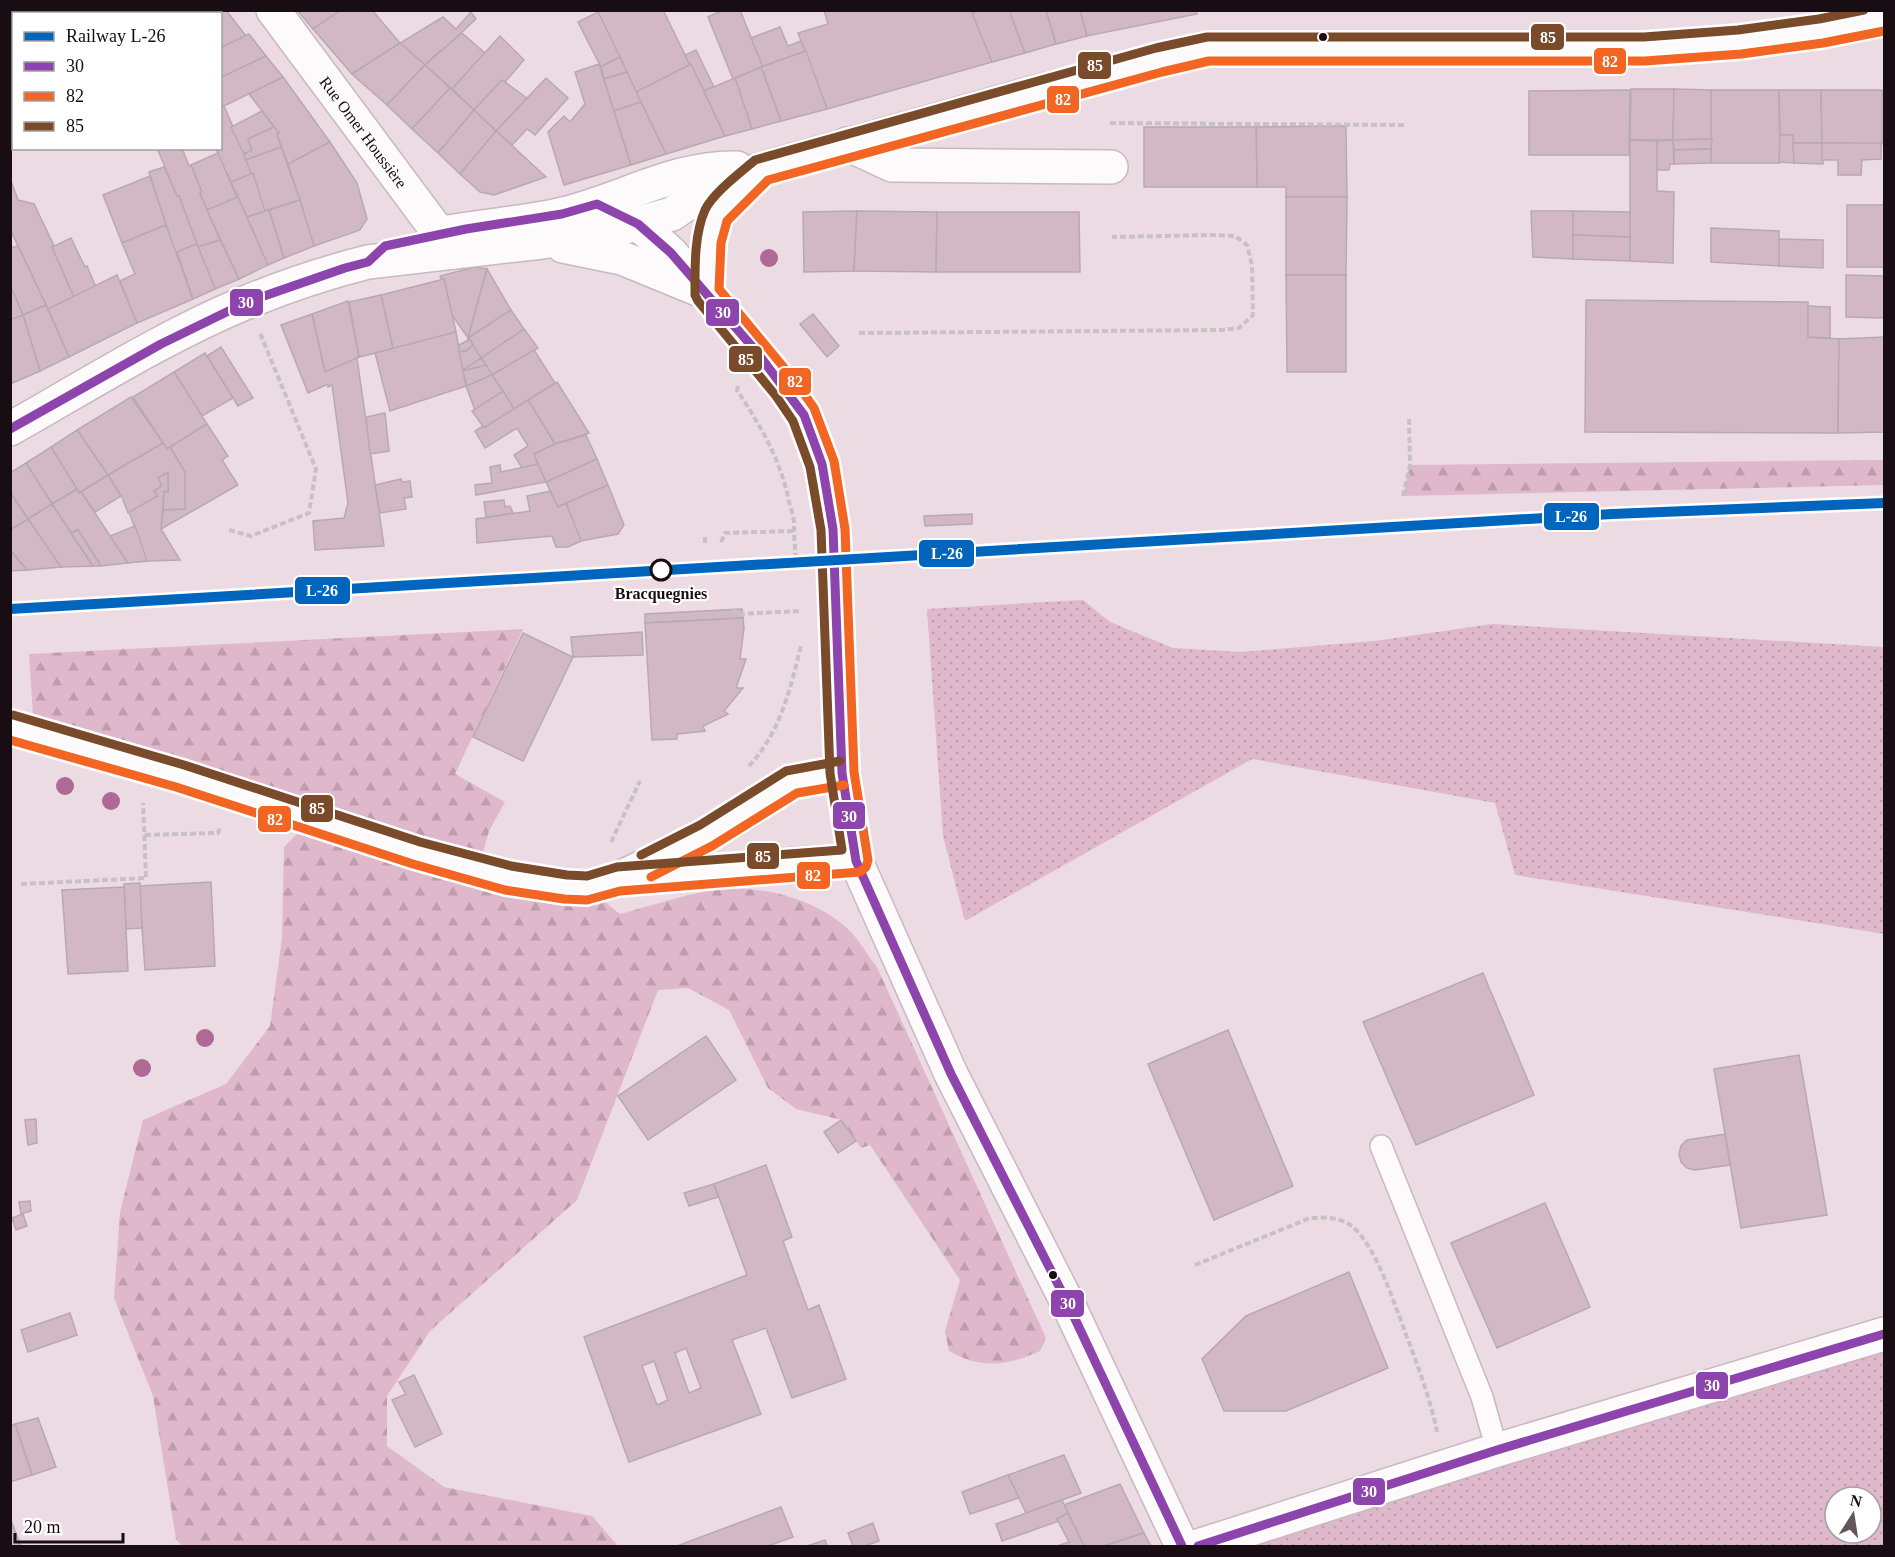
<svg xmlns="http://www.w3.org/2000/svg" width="1895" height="1557" font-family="Georgia,serif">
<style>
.grass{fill:url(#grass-dots);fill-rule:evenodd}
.forest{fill:url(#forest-firs)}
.building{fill:#d2b8c5;stroke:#b7a9b0;stroke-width:1.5;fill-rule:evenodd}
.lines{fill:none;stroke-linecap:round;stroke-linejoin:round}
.service-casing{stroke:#c7b9bf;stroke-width:24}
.minor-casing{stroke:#c7b9bf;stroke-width:36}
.tertiary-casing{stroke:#c7b9bf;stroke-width:36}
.path{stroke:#c7c1c4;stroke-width:4;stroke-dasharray:6 3;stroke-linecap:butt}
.service{stroke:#fcfafb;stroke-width:21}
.minor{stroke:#fcfafb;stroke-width:33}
.tertiary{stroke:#fcfafb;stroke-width:33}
.bus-1-casing{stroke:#fff;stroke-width:14}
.bus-2-casing{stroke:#fff;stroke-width:14}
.bus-3-casing{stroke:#fff;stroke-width:14}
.bus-1{stroke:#8e44ad;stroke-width:9}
.bus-2{stroke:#f26522;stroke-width:9}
.bus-3{stroke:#7a4b2a;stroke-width:9}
.rail-1-casing{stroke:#fff;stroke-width:15}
.rail-1{stroke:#0065bd;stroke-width:10}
.tree{fill:#ae6995}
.bus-dot{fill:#180d13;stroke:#fff;stroke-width:2}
.stop-dot{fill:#fff;stroke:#180d13;stroke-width:3}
.labels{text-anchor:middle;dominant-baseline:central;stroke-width:4.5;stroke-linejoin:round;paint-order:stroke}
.street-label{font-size:16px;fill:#180d13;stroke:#fff}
.stop-label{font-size:16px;font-weight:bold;fill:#180d13;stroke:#fff}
.line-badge{stroke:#fff;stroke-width:2}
.badge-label{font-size:16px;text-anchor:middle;font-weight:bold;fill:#fff}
</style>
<defs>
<pattern id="grass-dots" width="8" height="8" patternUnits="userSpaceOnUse" patternTransform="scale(1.5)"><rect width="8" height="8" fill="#dfb8cc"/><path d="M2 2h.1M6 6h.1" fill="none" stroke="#bf9dae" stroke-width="1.8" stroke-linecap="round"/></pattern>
<pattern id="forest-firs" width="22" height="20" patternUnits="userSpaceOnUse" patternTransform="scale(1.5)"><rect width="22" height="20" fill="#dfb8cc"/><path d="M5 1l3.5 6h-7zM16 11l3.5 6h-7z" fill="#bf9dae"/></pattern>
</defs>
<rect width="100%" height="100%" fill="#eddbe4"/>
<g class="grass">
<path d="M1083,600L1110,622L1173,648L1241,652L1375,641L1492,624L1884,647V934L1515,875L1495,803L1252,759L965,921L943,836L927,609Z"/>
<path d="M1884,1334V1546H1198ZM1835,1497H1871V1533H1835Z"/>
</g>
<g class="forest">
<path d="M1884,460V485L1403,496L1410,465Z"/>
<path d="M523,629L455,774L505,802L489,831L478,870L588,888L620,914C651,906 682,895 713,890C757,883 818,899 850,931C860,941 868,956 877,967L1046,1338L1040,1351C1007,1366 981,1369 949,1351L945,1331L960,1280L870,1145L861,1148L842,1120L796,1109L768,1088L729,1010L688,988L658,990L577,1200L430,1331L387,1396V1446L444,1487L592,1516L618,1546H182L176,1539L153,1396L114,1298L120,1212L143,1120L226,1084L270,1026L282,938L284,847L299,832L34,733L29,654Z"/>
</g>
<g class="building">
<path d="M120,10H164L166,14H121Z"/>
<path d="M182,10H226L246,36L220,48V14H175Z"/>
<path d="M297,10H341L313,29Z"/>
<path d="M341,10H372L400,43L352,74L313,29Z"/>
<path d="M597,10H663L690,65L636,92Z"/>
<path d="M723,10H740L763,67L733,79L708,17Z"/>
<path d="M824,10H973L992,62L827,109L798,33L828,24Z"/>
<path d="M982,10H1009L1025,53L992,62L972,13Z"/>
<path d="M1009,10H1046L1056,44L1025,53Z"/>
<path d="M1046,10H1080L1087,36L1056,44Z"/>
<path d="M1080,10H1196L1197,14L1087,36Z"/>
<path d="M471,12L476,19L442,51L441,50L425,65L400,43L443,17L456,29Z"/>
<path d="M598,12L620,57L601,67L578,22Z"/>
<path d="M780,27L788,46L801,41L805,51L763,67L751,38Z"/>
<path d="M462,33L485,53L452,89L425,65Z"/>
<path d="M249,34L266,56L220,78V48Z"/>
<path d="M500,36L524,60L505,82L502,80L474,110L452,89Z"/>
<path d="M400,43L425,65L387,105L352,74Z"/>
<path d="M696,50L714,87L704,91L685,55Z"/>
<path d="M806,51L827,109L781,121L761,67Z"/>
<path d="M266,56L283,77L220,108V78Z"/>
<path d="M620,57L627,72L604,79L601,67Z"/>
<path d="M599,64L631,165L564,185L548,132L564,116L570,122L585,104L575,72Z"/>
<path d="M691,64L725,136L666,154L636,92Z"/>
<path d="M425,65L450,88L412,129L387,105Z"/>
<path d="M761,67L781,121L752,129L735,78Z"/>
<path d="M627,72L641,102L614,111L604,79Z"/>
<path d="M283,77L330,142L288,164L277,134L279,133L249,94Z"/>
<path d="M546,78L568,98L535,135L527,129L512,145L496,131Z"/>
<path d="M735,78L752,129L725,136L704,91Z"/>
<path d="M502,80L527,98L496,131L474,110Z"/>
<path d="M450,88L474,110L438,153L412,129Z"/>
<path d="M1631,89H1674L1673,140H1630Z"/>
<path d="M1674,89L1711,90L1712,139L1673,140Z"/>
<path d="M1630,90L1629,155H1529V91Z"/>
<path d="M1711,90H1779L1780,163H1711Z"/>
<path d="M1779,90H1821L1822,143H1793V135H1780Z"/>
<path d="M1821,90H1882V144L1822,143Z"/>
<path d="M641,102L666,154L631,165L614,111Z"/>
<path d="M224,106L253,173L231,182L228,174H225L216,148H220V108Z"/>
<path d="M474,110L496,131L460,174L438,153Z"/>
<path d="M262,111L274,127L248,139L252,150L244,154L231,127Z"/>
<path d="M1346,126L1347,197H1286V187H1257L1256,127Z"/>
<path d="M274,127L279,133L277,134L281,147L246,160L244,154L252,150L248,139Z"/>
<path d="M1144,127H1256L1257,187H1144Z"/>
<path d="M496,131L497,132L546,177L494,195L480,192L460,174Z"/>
<path d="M1780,135H1793L1794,163L1779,162Z"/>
<path d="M1712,139L1711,149L1674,150L1673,140Z"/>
<path d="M1630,140L1657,141V191L1674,192L1673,263L1630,261Z"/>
<path d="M1673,140L1674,164H1670L1669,170H1657V141Z"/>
<path d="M330,142L357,183L367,219L360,230L314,246L288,164Z"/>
<path d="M1793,143H1822L1823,164L1794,163Z"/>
<path d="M1822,143H1881V159L1862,160L1861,175H1838V160H1822Z"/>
<path d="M281,147L300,200L265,211L246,160Z"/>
<path d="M157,148H182L189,166L191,165L202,192L200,193L220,240L198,247L179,196H177Z"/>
<path d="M1711,149V163L1674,164V150Z"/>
<path d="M218,153L237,198L207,210L200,193L202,192L191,165Z"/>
<path d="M164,167L177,196H179L197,244L175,253L149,172Z"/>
<path d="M253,173L265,211L247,217L231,182Z"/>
<path d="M150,176L166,225L122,243L103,195Z"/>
<path d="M11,181L18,200L34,204L54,246L52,247L74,297L48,309L10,229Z"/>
<path d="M238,197L268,265L239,279L207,210Z"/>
<path d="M1286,197H1347L1346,275H1286Z"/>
<path d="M300,200L314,246L284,258L269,210Z"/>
<rect x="1847" y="205" width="37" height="62"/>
<path d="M269,210L284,258L268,265L247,217Z"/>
<path d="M857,211L854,271L804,272L803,212Z"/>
<path d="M857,211L937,212L936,272L854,271Z"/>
<path d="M1531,211H1573V259L1533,257Z"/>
<path d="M1573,211L1630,212V237L1573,235Z"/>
<path d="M937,212H1079L1080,272H936Z"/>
<path d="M166,225L193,299L137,323L120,281L135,274L122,243Z"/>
<path d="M1711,228L1779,231V266L1711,262Z"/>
<path d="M1573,235L1630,237V261L1573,259Z"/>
<path d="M71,238L85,267L87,266L96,287L74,297L52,247Z"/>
<path d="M1779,239L1823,240V268L1779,266Z"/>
<path d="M220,240L239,279L215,289L198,247Z"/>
<path d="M197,244L215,289L193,299L177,252Z"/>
<path d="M18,246L46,305L23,315L10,285V248Z"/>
<path d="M475,267L487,269L468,338L452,315L444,279H441L440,276Z"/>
<path d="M487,269L511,310L468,338Z"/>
<path d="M117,275L137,323L69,357L48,309Z"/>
<path d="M1286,275H1346V372H1287Z"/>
<path d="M1846,275L1884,276V318L1846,317Z"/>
<path d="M444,279L456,332L393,349L381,295Z"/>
<path d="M10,285L23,315L10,320Z"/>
<path d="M381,295L393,349L359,357L349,302Z"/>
<path d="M1586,300L1808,302V337L1839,339L1838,433L1585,432Z"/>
<path d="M348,301L359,357L325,372L312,314Z"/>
<path d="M46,305L69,357L40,371L23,315Z"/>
<path d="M1808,306L1830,307V338L1808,337Z"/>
<path d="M511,310L524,329L481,358L468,338Z"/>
<path d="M312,314L325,372L357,358L384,546L315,550L313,521L344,518L348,503L332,385L328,387V384L308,393L281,325Z"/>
<path d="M813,314L839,346L827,357L800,324Z"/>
<path d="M23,315L40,371L10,384V320Z"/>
<path d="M524,329L538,348L492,375L481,358Z"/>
<path d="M456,332L463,370L481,358L486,365L463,371L466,386L390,411L375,353Z"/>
<path d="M1884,337V432L1838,433L1839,339Z"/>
<path d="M470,339L473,345L466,351L459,352V345Z"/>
<path d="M473,345L481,358L463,370L459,352L466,351Z"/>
<path d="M221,347L253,398L238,406L207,356Z"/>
<path d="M534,350L555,383L514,409L492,375Z"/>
<path d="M205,353L233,398L202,416L174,372Z"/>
<path d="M486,365L492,375L467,386L463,371Z"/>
<path d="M174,372L207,424L167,449L133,397Z"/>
<path d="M492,375L503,391L475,410L466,386Z"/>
<path d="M557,382L589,433L555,444L528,400Z"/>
<path d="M503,391L514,409L484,428L472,411Z"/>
<path d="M131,397L163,443L108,475L77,430Z"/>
<path d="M528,400L555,444L534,454L538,464L522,468L514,455L528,446L517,428L485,448L475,431L483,426L484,428Z"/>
<path d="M385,413L389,451L370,454L366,417Z"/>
<path d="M207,424L228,456L222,460L238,485L161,529L163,510L185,509V472L170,447Z"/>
<path d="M77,430L108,475L79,493L51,447Z"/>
<path d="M586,435L597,459L546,482L534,454L555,444Z"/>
<path d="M163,443L167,449L170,447L185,472V509L163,510L164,491L168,492V472L158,478L162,486L154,491L158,496L128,513L122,497L108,475Z"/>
<path d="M51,447L77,489L52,504L26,463Z"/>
<path d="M597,459L608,485L558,507L546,482Z"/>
<path d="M26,463L52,504L28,519L10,492V473Z"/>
<path d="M538,464L546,482L476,495L475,485L492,483L490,467L500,465L501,472Z"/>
<path d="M168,472V492L164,491L161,529L180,560L147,561L129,512L158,496L154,491L162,486L158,478Z"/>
<path d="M108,475L121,496L95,512L81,492Z"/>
<path d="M401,479L402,482L410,481L412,497L404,498L406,509L380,513L375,485Z"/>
<path d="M608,485L624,525L618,534L581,541L566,503Z"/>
<path d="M77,489L79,493L81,492L128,563L101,566L78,530L71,533L52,504Z"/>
<path d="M550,491L558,507L566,503L581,541L568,547H556L552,536L477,543L476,519L530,511L527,496Z"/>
<path d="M10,492L28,519L10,530Z"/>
<path d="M504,500L505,507L510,506L513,513L486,517L484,502Z"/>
<path d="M52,504L71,533L93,566L61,567L28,519Z"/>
<path d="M972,514V524L925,526L924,516Z"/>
<path d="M28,519L61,567L27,570L10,549V530Z"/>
<path d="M135,526L147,561L128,563L110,536Z"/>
<path d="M78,530L101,566H93L71,533Z"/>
<path d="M10,549L13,554L27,570L10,571Z"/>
<path d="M742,609L743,618L645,623V614Z"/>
<path d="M743,618L744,628L740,659H746L736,688H743L724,711L728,714L703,726L705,731L677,734V739L652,740L645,623Z"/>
<path d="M642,632L643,655L573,657L571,637Z"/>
<path d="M523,633L573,657L523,761L473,737Z"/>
<path d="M211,882L215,966L145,970L139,886Z"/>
<path d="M140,883L142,928L126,929L124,884Z"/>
<path d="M124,887L128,971L68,974L62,890Z"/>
<path d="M1483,973L1534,1095L1416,1145L1363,1022Z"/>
<path d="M1228,1030L1293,1186L1214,1220L1148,1064Z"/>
<path d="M706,1036L736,1080L648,1140L618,1096Z"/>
<path d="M1799,1055L1827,1215L1741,1228L1714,1069Z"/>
<path d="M36,1119L37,1143L28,1145L25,1120Z"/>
<path d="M841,1120L856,1141L838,1153L824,1132Z"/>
<path d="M1725,1134L1730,1165L1695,1170L1687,1168L1681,1162L1679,1154L1681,1146L1687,1140Z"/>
<path d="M766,1165L792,1237L783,1241L808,1310L819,1305L846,1379L792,1398L766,1328L732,1340L761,1414L629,1462L584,1337L747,1275L714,1184ZM686,1348L701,1388L689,1393L675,1353ZM654,1361L668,1400L657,1405L642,1366Z"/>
<path d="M714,1184L718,1197L689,1206L684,1193Z"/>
<path d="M30,1201L31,1211L21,1214L19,1202Z"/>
<path d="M1545,1203L1590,1307L1497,1348L1451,1243Z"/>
<path d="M23,1214L27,1226L16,1230L12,1218Z"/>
<path d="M1349,1272L1388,1368L1286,1411H1224L1202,1359L1246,1316Z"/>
<path d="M70,1313L77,1335L28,1352L21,1330Z"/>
<path d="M414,1375L442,1434L415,1447L392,1400L406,1394L399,1382Z"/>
<path d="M38,1418L56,1467L32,1475L15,1424Z"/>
<path d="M15,1424L32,1475L10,1482V1426Z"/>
<path d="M1064,1455L1081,1493L1026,1513L1008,1475Z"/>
<path d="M1008,1475L1019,1498L970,1514L962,1492Z"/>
<path d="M1120,1484L1144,1533L1104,1546H1084L1064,1505Z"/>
<path d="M1062,1500L1068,1513L1057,1519L1059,1521L1002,1541L996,1524Z"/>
<path d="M781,1507L793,1537L768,1546H677Z"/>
<path d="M1068,1513L1084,1546H1057L1069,1542L1057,1519Z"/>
<path d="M10,1518L21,1546H10Z"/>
<path d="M873,1523L879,1541L865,1546H853L848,1533Z"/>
<path d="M1144,1533L1151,1546H1104Z"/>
<path d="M825,1540L827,1546H807Z"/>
</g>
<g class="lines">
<g class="service-casing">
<path id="service" d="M1381,1146L1482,1397L1497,1450"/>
</g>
<g class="minor-casing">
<g id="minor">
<path d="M847,144L892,165L1111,167"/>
<path d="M1198,1546L1497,1450L1884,1334"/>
</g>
</g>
<g class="tertiary-casing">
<g id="tertiary">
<path id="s1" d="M273,10L453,252"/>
<path d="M597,204L638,224L671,253L756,351L786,389L804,415L822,464L833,529L842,773L856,861L951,1074L1068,1304L1182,1546"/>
<path d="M449,232C487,225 526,223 563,214C622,200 676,166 737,168"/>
<path d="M563,246L622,258L700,290"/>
<path d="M707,293C708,270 705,231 718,212C727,199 741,189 752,178"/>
<path d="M10,429C88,385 165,336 247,302C286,286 328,272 368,262L542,242L611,231L672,214L713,186L762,169L1029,94L1208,49H1644L1739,42L1821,31L1884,19"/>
<path d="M10,727L180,776L417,853L508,878L566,887L588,888L618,879L706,836L748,811L792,782L842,773"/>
<path d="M635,878L797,864L856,861"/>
</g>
</g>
<g class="path">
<path d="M1110,123L1405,125"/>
<path d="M859,333L1221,330L1239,328L1253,315L1252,265L1247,245L1235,236L1213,235L1112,237"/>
<path d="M738,386L737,390C760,425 781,460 789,502C791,509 794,517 794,525C794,538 795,552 797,566"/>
<path d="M1403,496L1410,465L1409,419"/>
<path d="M229,530L251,536L309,513L316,469L260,333"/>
<path d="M705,537V543"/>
<path d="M721,542L725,533L793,531"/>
<path d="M732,609L737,614L801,611"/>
<path d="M749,766C780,733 791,688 801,645"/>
<path d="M145,835L218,833L220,827"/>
<path d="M611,842L640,781"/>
<path d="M21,884L146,878L143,803"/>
<path d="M1195,1265L1310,1218C1325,1217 1342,1217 1354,1228C1376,1249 1389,1290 1400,1318C1414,1357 1429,1392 1437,1432"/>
</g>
<use href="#service" class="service"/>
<use href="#minor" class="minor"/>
<use href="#tertiary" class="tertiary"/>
<g class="bus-1-casing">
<g id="bus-1">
<path d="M10,429L161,344L247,302L345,268L368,262L385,246L466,229L562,214L597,204L638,224L671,253L756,351L804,415L822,464L833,529L842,773L856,861L951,1074L1068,1304L1182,1546"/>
<path d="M1198,1546L1497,1450L1884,1334"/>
</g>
</g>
<g class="bus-2-casing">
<g id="bus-2">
<path d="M10,740L176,787L413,864L505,890L564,899L587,900L620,891L860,872L866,867L868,860L854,772L845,529L834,461L814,408L795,381L719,289L721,243L727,221L768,180L1162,72L1209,61H1645L1741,54L1823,43L1884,31"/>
<path d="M651,877L712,846L797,793L844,785"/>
</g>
</g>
<g class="bus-3-casing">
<g id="bus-3">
<path d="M13,715L184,765L420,842L511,866L567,875L587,876L617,867L842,850L830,773L821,530L810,467L793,421L776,396L698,301L695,295C695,268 694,235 705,210C713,193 740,173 755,160L1156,48L1207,37H1644L1738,30L1819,19L1864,10"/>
<path d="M641,855L700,825L786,771L840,761"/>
</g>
</g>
<use href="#bus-1" class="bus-1"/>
<use href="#bus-2" class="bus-2"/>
<use href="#bus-3" class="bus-3"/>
<g class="rail-1-casing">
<path id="rail-1" d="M10,609L1612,514L1884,503"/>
</g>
<use href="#rail-1" class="rail-1"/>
</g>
<g class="tree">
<circle cx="769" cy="258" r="9"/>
<circle cx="65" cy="786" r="9"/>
<circle cx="111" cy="801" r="9"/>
<circle cx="205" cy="1038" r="9"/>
<circle cx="142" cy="1068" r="9"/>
</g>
<g class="bus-dot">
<circle cx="1323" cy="37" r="5"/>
<circle cx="1053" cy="1275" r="5"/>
</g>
<circle class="stop-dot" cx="661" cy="570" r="10"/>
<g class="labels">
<g class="street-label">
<text stroke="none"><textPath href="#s1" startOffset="152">Rue Omer Houssière</textPath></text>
</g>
<g class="stop-label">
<text x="661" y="593">Bracquegnies</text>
</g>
</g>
<g class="line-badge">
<rect x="1530" y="23" width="35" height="28" rx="6" fill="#7a4b2a"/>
<rect x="1593" y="47" width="34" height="28" rx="6" fill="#f26522"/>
<rect x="1077" y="51" width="35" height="29" rx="6" fill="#7a4b2a"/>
<rect x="1046" y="85" width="34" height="29" rx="6" fill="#f26522"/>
<rect x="229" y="288" width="35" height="29" rx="6" fill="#8e44ad"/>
<rect x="705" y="298" width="35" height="29" rx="6" fill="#8e44ad"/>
<rect x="728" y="345" width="35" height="28" rx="6" fill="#7a4b2a"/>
<rect x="778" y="367" width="34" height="29" rx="6" fill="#f26522"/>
<rect x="1543" y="502" width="57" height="29" rx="6" fill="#0065bd"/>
<rect x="918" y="539" width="57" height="29" rx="6" fill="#0065bd"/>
<rect x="294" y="576" width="57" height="29" rx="6" fill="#0065bd"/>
<rect x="300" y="794" width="34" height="29" rx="6" fill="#7a4b2a"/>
<rect x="832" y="801" width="34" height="29" rx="6" fill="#8e44ad"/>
<rect x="257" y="805" width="35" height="28" rx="6" fill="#f26522"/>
<rect x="746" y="842" width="34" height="28" rx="6" fill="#7a4b2a"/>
<rect x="796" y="861" width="35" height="29" rx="6" fill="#f26522"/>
<rect x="1050" y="1289" width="35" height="29" rx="6" fill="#8e44ad"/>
<rect x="1695" y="1371" width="34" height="29" rx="6" fill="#8e44ad"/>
<rect x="1352" y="1477" width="34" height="29" rx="6" fill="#8e44ad"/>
</g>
<g class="badge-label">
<text x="1548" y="43">85</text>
<text x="1610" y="67">82</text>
<text x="1095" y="71">85</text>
<text x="1063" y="105">82</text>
<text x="246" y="308">30</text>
<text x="723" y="318">30</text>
<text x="746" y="365">85</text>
<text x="795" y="387">82</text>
<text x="1571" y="522">L-26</text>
<text x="947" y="559">L-26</text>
<text x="322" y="596">L-26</text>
<text x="317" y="814">85</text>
<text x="849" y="822">30</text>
<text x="275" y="825">82</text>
<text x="763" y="862">85</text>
<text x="813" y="881">82</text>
<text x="1068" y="1309">30</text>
<text x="1712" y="1391">30</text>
<text x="1369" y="1497">30</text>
</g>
<rect width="1895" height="1557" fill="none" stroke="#180d13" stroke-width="24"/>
<rect x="12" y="12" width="210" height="138" fill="#ffffff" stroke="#a39ea1" stroke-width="1.5"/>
<rect x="24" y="32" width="30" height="9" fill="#0065bd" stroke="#a39ea1" stroke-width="1.5"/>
<text x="66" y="42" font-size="18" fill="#180d13">Railway L-26</text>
<rect x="24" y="62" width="30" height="9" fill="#8e44ad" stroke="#a39ea1" stroke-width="1.5"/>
<text x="66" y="72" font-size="18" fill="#180d13">30</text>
<rect x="24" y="92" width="30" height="9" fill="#f26522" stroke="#a39ea1" stroke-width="1.5"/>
<text x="66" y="102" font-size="18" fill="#180d13">82</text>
<rect x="24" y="122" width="30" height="9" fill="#7a4b2a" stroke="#a39ea1" stroke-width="1.5"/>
<text x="66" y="132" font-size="18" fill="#180d13">85</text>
<g transform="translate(1853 1515) rotate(12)"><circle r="28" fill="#ffffff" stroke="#a39ea1" stroke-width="1.5"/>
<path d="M0-4.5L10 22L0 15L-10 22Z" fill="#63555c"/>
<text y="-9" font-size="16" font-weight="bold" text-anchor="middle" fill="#180d13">N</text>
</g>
<path d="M15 1533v9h108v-9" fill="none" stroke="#180d13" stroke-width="3"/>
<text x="24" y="1533" font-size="18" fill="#180d13" stroke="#ffffff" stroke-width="4.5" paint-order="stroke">20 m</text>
</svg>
